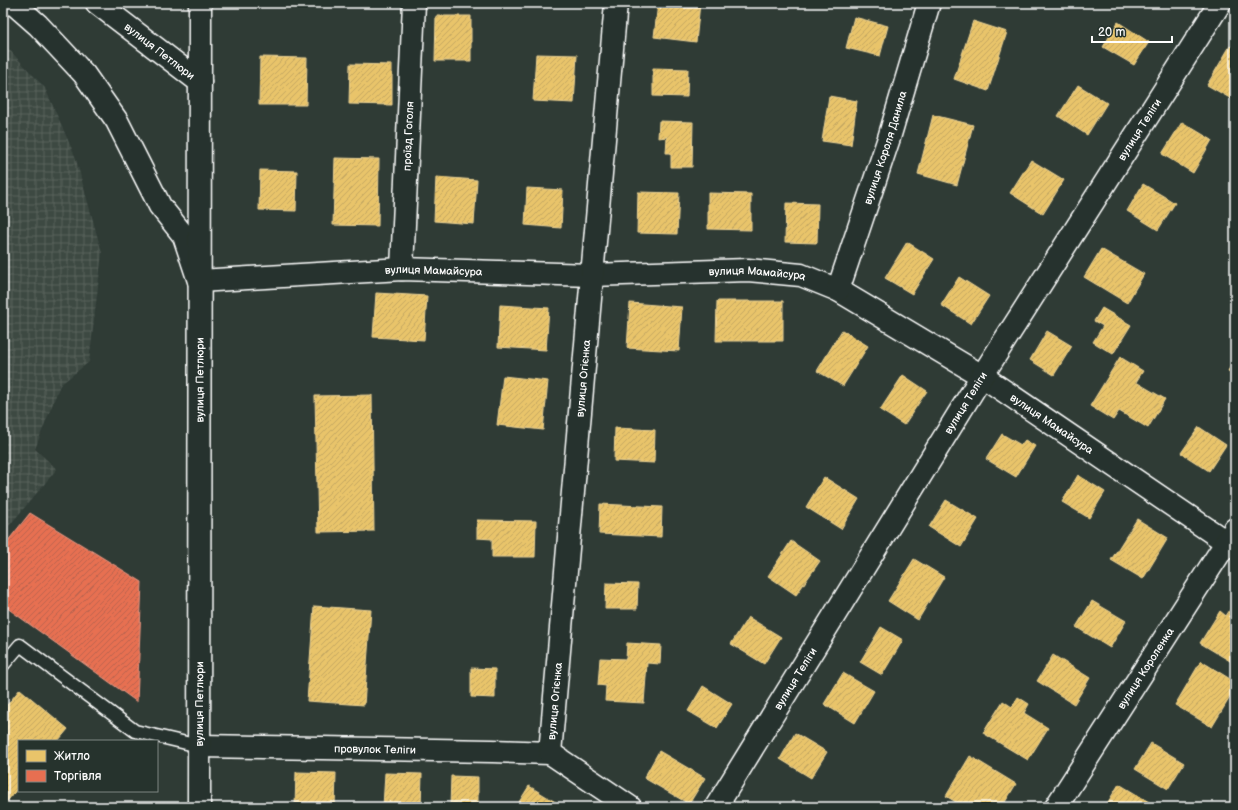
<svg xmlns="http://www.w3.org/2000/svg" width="1238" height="810" font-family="'Balsamiq Sans',sans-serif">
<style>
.industrial{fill:url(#industrial-grid)}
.homes{fill:url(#homes-hatch);stroke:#f0d697}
.shops{fill:url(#shops-hatch);stroke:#ee9a85}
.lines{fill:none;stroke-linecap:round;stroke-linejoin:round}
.lane-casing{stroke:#fff;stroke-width:15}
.street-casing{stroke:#fff;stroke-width:25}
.secondary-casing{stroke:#fff;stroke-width:25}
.lane{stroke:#26332d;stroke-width:12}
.street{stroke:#26332d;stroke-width:22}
.secondary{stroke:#26332d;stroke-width:22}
.labels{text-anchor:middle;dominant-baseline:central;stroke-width:4;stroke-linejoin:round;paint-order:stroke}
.street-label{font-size:11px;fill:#fff;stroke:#26332d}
</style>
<defs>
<pattern id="industrial-grid" width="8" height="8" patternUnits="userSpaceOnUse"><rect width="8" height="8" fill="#3c4842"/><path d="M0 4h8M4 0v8" fill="none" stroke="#59635e"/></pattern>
<pattern id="homes-hatch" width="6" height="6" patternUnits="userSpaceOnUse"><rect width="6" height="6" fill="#e9c46a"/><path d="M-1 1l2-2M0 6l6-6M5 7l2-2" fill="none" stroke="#c2a662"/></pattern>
<pattern id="shops-hatch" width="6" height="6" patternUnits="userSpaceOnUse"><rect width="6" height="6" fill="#e76f51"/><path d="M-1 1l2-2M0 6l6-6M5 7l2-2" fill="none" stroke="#b86450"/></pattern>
</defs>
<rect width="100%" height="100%" fill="#2f3b35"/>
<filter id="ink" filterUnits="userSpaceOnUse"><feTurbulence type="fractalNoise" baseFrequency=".025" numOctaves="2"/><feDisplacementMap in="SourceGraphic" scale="8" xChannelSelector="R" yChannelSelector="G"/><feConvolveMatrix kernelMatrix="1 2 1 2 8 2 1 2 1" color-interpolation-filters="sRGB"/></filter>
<g filter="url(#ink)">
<path class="industrial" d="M3,43L45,88L75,156L102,253L89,362L60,385L35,449L57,469L3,533Z"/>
<g class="homes">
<path d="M658,3H700L696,42L654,37Z"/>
<path d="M436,16H471V61H435Z"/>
<path d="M854,17L888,26L880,56L846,48Z"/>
<path d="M973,21L1007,32L988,91L954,79Z"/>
<path d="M1118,22L1149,42L1134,65L1103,47Z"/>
<path d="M1230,46L1235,49V101L1207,85Z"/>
<path d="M536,54L577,55L574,103L533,101Z"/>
<path d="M260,57L307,58L306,105H259Z"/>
<path d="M350,64L392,65V105L349,104Z"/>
<path d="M653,68L688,69L687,97L653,96Z"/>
<path d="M1078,85L1107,103L1087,135L1058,116Z"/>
<path d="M829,96L857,101L851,145L822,141Z"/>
<path d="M933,115L973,125L957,185L918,174Z"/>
<path d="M659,121L693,122L692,167H671V153H666L667,137L658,138Z"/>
<path d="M1182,122L1212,140L1193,173L1162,154Z"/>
<path d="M335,158L379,159L378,226L333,225Z"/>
<path d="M1031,160L1064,180L1043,214L1010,193Z"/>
<path d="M260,170L297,171L296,211L259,210Z"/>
<path d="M436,177L477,180L474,224L434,221Z"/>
<path d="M1143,184L1175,203L1158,230L1127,211Z"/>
<path d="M527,188L563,190L561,228L525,225Z"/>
<path d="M638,192L679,193L677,234L637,233Z"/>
<path d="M708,193L751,194V230L708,229Z"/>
<path d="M786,203L818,204L817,243L785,242Z"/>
<path d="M907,242L934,259L912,294L885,278Z"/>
<path d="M1101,249L1144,274L1127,303L1084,277Z"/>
<path d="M959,277L989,296L971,324L941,305Z"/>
<path d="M376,293L427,296L424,340L373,337Z"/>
<path d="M717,301H783V341H716Z"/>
<path d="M630,303L682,307L679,351L627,348Z"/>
<path d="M500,305L549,308L546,350L498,347Z"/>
<path d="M1102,308L1131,325L1113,354L1093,342L1103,326L1094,321Z"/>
<path d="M842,330L868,346L843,386L817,371Z"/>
<path d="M1047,331L1072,346L1054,375L1030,360Z"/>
<path d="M1120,357L1143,371L1136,382L1165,399L1148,428L1119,411L1113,420L1090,406Z"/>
<path d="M1235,359V374L1228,371Z"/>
<path d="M903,375L927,391L904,425L880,410Z"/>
<path d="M503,376L548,381L543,430L497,425Z"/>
<path d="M372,395L374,531L318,532L315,396Z"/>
<path d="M1199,427L1226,445L1209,471L1181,453Z"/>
<path d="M615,428L655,430L654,463L614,461Z"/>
<path d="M1002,434L1021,445L1025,440L1035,446L1016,477L986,459Z"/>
<path d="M1078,475L1105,492L1089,518L1062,502Z"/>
<path d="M824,477L859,499L841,529L806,507Z"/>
<path d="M946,500L978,519L961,547L929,527Z"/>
<path d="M600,504L662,507L661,537L599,534Z"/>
<path d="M1137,519L1168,538L1143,579L1111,560Z"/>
<path d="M477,520L536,521L535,557H492V539L477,538Z"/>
<path d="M791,541L820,561L796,595L768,576Z"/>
<path d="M914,559L944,577L918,620L888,601Z"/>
<path d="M606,583L638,584L637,609H605Z"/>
<path d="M1092,601L1126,621L1110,648L1076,627Z"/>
<path d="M1235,602V664L1200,643L1220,611L1226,616Z"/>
<path d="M314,606L371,610L364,705L307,701Z"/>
<path d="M748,617L781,637L764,664L731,644Z"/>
<path d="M881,627L903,640L882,675L860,662Z"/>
<path d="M627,643L661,645L660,664L647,663L644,703L605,701L606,686L598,685L600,658L626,659Z"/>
<path d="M1053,655L1090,678L1074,704L1037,681Z"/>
<path d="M1201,661L1235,682V689L1212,727L1175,705Z"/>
<path d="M471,668L495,669V698L471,697Z"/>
<path d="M843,673L874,691L855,723L824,704Z"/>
<path d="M703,686L732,704L717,728L688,711Z"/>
<path d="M20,689L68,729L58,741H19V787L3,806V710Z"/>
<path d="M1018,697L1029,704L1024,713L1048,728L1028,760L983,733L1003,701L1012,707Z"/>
<path d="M795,733L827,752L811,778L780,759Z"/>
<path d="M1151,743L1184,763L1168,789L1135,769Z"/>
<path d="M659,751L705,778L689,804L644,778Z"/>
<path d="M970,756L1016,784L1002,807H964L946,796Z"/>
<path d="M296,772L336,773L335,807H295Z"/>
<path d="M385,773L422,774L421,807H383Z"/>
<path d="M451,776L478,777V807H450Z"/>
<path d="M1119,784L1149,802L1146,807H1105Z"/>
<path d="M529,786L562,806L561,807H516Z"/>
</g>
<path class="shops" d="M30,513L142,582L137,702L3,605V547Z"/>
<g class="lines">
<g class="lane-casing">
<path id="lane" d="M3,665L20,645L135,731L199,746"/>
</g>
<g class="street-casing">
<g id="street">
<path id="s1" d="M13,3L38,25L84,74L117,121L160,206L184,236L199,281L402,269L591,275L748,270L801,275L838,290L982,376L1235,548"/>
<path id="s2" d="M402,269L414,3"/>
<path id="s3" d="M838,290L889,138L929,3"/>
<path id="s4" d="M199,746L492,751L550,753"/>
<path id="s5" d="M550,753L616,3"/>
<path d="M550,753L630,807"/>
<path id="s6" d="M716,807L982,376L1220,3"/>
<path id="s7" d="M1056,807L1235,529"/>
</g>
</g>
<g class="secondary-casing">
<g id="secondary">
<path id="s8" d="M97,3L200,82"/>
<path id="s9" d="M199,807L200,3"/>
</g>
</g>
<use href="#lane" class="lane"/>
<use href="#street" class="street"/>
<use href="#secondary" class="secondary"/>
</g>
</g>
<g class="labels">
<g class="street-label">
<text stroke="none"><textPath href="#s8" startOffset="79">вулиця Петлюри</textPath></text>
<text stroke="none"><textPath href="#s6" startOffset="799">вулиця Теліги</textPath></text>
<text stroke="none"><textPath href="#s2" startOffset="133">проїзд Гоголя</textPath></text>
<text stroke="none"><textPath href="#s3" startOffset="150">вулиця Короля Данила</textPath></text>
<text stroke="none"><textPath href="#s1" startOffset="574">вулиця Мамайсура</textPath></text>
<text stroke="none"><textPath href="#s1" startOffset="898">вулиця Мамайсура</textPath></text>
<text stroke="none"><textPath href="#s5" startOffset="376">вулиця Огієнка</textPath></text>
<text stroke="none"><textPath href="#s9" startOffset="427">вулиця Петлюри</textPath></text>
<text stroke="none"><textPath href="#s6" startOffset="475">вулиця Теліги</textPath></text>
<text stroke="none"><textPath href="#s1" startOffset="1234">вулиця Мамайсура</textPath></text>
<text stroke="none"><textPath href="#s7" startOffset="165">вулиця Короленка</textPath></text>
<text stroke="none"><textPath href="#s6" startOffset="151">вулиця Теліги</textPath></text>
<text stroke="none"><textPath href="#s5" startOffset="52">вулиця Огієнка</textPath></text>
<text stroke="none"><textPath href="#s9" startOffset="103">вулиця Петлюри</textPath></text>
<text stroke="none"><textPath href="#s4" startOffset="176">провулок Теліги</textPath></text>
</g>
</g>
<rect width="1238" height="810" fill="none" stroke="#26332d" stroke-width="16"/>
<rect x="8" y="8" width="1222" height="794" fill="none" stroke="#fff" stroke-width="1.5" filter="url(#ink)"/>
<rect x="18" y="740" width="140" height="52" fill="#26332d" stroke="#7d8581"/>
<rect x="26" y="750" width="20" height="12" fill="#e9c46a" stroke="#7d8581"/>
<text x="54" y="760" font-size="12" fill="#ffffff">Житло</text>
<rect x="26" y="770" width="20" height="12" fill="#e76f51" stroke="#7d8581"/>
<text x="54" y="780" font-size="12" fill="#ffffff">Торгівля</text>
<path d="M1092 36v6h80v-6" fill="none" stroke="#ffffff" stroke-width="2"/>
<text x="1098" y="36" font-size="12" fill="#ffffff" stroke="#26332d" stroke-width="3" paint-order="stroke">20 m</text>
</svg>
